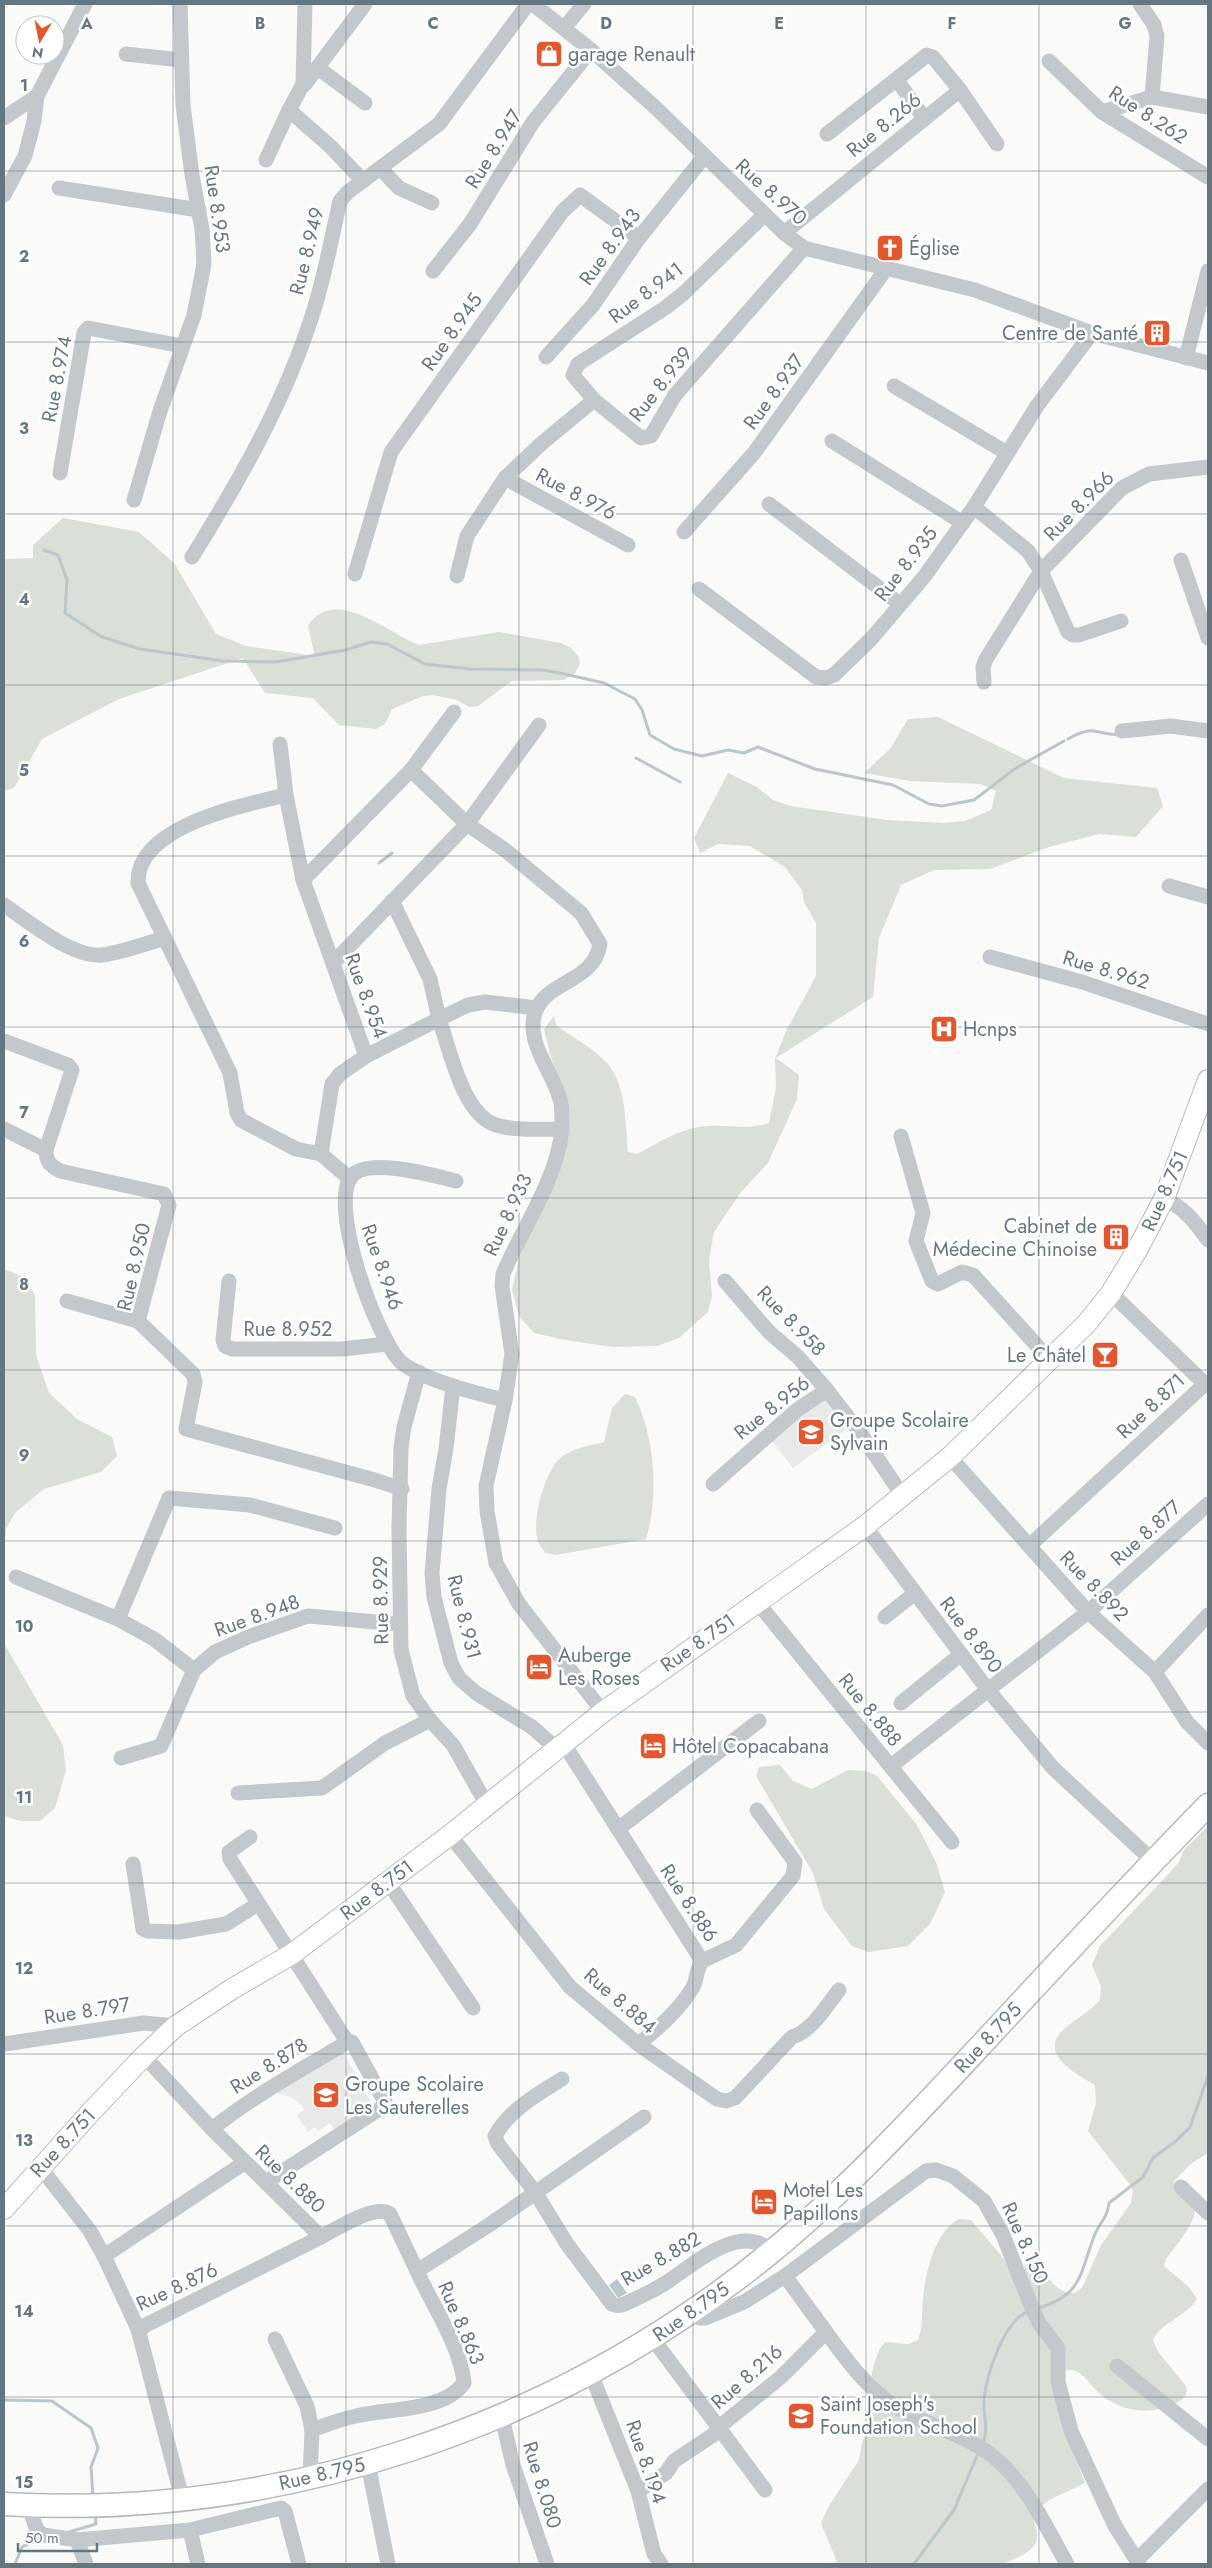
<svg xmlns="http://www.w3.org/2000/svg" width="1212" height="2568" font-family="Jost,sans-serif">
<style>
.built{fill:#e8e9e9}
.green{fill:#dadfd7}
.water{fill:#bbc7cb}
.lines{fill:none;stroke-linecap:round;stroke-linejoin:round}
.stream{stroke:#bbc7cb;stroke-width:3}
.major-casing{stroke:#b5babe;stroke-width:22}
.highway-casing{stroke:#b4b9bd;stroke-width:25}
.minor{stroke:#c3c8cc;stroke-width:15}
.major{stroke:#fff;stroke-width:20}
.highway{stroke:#fff;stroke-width:22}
.grid{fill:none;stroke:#657683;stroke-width:1;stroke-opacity:0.55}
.labels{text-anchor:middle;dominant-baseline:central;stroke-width:5;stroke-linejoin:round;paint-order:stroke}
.poi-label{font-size:20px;fill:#657683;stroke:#fff;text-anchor:start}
.street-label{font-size:20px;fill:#657683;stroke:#fff}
.grid-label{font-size:16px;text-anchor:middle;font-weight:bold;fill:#657683;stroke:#fff;stroke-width:5;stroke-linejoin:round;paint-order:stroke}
</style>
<rect width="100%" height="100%" fill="#fafaf8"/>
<g class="built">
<path d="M826,1398L851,1426L793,1468L770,1438Z"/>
<path d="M343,2052L371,2102L368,2112L335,2131L330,2123L318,2131L315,2127L308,2132L297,2115L304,2110L302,2105L293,2098L275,2092Z"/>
</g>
<g class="green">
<path d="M63,518L139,532L174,563L216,634L246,646L315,656L308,626C334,584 389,634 419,645L499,632L561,643L571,648L579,657L580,664L575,673L563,680L512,681L478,706L469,707L457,700L433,695L423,696L392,709L385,724L376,729L339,725L313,698L265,693L243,658L119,699L42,739L14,788L4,791V559L33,558V545Z"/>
<path d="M938,717L1064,778L1157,788L1163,806L1136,837L1099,834L1049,847L990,869L934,870L901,885L879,938L873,997L776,1058L799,1075L797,1099L768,1163L741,1192L714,1232L709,1260L712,1296L708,1312L679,1338L657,1346L612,1347L565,1340L534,1333L519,1316L512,1290L519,1258L563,1158L569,1110L550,1054L544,1029L554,1016L556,1025C572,1037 593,1048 606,1062C627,1085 625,1123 628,1152L637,1154C656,1144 676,1131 698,1127C721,1123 746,1131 769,1123L776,1088L775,1059L786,1031L816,976V923L804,902L802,890L785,867L750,846L718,844L700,853L694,838L728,773L757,787L773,800L790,806L887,820L944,823L965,821L991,810L996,791L981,784L910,781L864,773L890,749L908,719Z"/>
<path d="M4,1269L26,1278L35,1296L36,1355L49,1393L77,1419L112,1437L117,1456L101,1472L44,1489L15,1513L6,1529L4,1544Z"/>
<path d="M625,1394L635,1397C655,1438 659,1496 646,1539L556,1555L546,1553C544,1551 541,1547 539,1544C530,1524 544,1476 558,1460C570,1448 589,1446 604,1442L612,1408Z"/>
<path d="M4,1638L5,1645L63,1745L66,1770L55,1808L40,1821H20L4,1816Z"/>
<path d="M780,1765L793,1781L812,1789L848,1770L867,1771L877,1776L917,1825L936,1862L945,1892L930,1924L908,1946L869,1952L852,1946L824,1909L813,1873L756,1776L759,1767Z"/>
<path d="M1208,1826V2153L1192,2163L1174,2181V2187C1180,2193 1191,2199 1194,2207C1199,2220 1174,2248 1166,2259L1164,2266L1189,2287L1197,2299C1187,2316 1157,2325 1153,2341L1159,2353L1186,2386C1188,2395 1184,2399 1176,2403C1150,2416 1119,2412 1098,2392C1091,2386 1085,2375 1076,2371C1069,2368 1063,2372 1058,2375L1054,2393L1061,2421L1085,2483L1049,2500L1034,2512C1032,2521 1037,2527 1037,2536C1038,2551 1015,2558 1004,2564H822L837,2562L821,2523L830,2504L859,2460L862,2442L872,2418L871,2378L874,2364L879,2350L885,2342L908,2344L918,2340C924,2324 921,2306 924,2290C927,2267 937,2230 959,2219L971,2220L1004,2259L1012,2274L1023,2282L1025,2262L1028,2255C1044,2265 1052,2295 1075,2293L1082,2288L1101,2245L1131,2203L1133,2191L1131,2186L1088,2131L1096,2103L1095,2085C1076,2074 1037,2054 1064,2029C1075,2019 1090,2012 1100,2000L1101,1986L1092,1965L1100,1946L1163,1880L1179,1862L1184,1850Z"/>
</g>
<path class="water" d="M617,2279L627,2293L618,2298L609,2285Z"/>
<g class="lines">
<g class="stream">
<path d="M44,550L58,555L67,580L65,613L102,637L140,649L223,661L276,662L345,650L371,642L387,644L425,664L470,669L542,670L560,673L604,683L635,699L642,710L650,735L674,749L702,756L728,750L744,753L758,747L815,769L893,785L929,804L942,806L974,800L1016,768L1064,741"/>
<path d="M1068,739C1094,724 1095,734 1119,735"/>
<path d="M636,758L680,782"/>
<path d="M379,863L392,853"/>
<path d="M1038,2308C1084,2295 1080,2271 1095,2234C1101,2221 1107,2218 1109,2203L1143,2177L1153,2158L1176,2141L1190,2127L1208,2076"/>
<path d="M4,2400L52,2401L91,2428L98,2448L91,2467L93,2497"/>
<path d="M983,2443C989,2430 983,2414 984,2401C986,2376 1004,2318 1030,2311"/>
<path d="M69,2532L96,2524L95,2513"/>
<path d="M15,2564L22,2547L39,2539"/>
<path d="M914,2564L954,2510L979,2451"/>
</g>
<g class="major-casing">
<path id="major" d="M4,2209L90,2113L144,2056L176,2026L232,1989L292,1954L450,1835L603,1712L865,1526L950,1457L1087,1323L1111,1293L1136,1252L1164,1199L1208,1080"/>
</g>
<g class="highway-casing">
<path id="highway" d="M4,2504C279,2520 557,2427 770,2253C847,2190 915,2116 983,2043C1057,1963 1132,1883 1208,1805"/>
</g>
<g class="minor">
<path d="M533,4L591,50L657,109L784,233L804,248L975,290L1092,333L1208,363"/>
<path d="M1140,4L1154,25L1157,36L1152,97L1208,107"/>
<path d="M564,28L584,4"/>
<path d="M126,54L181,60"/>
<path d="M1049,61L1102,112L1208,177"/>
<path d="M318,68L365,103"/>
<path d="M897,80L924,118"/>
<path d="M303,84L305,4"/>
<path d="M1102,112L1152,97"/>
<path d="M4,118L37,96"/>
<path d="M827,134L927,55L933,57L960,90"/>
<path d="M266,160L289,110"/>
<path d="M380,168L399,188L432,203"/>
<path d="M363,181L331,147L289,110L303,84H305L365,4"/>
<path d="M59,188L199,210"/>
<path d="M4,195L25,156L34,121L37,96L85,4"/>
<path d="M784,233L960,90L997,144"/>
<path d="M433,271L470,224L533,122L591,50"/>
<path d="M546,357L593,305L639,238L704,157"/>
<path d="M1186,358L1208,271"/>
<path d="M894,386L1007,453"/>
<path d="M594,400L573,375L578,364L665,308L684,293L764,215"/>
<path d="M832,441L963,523"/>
<path d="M60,473L84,333L88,328L182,346"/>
<path d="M505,478L628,545"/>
<path d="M134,500L160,411L194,315L204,264L202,229L192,175L183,105L180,4"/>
<path d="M769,504L900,604"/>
<path d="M974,507L1028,551L1041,571L1068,632L1073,635H1079L1121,621"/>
<path d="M684,532L754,453L886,269"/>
<path d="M192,557C239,481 283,405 311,319C324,281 331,240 340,201L348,192L439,124L528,4"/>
<path d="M1181,560L1208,638"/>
<path d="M355,574L391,452L562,212L580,195L639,238"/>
<path d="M457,576L467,536L505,478L542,443L594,400L641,438L651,436L675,395L804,248"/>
<path d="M699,589L816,677L826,678L834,675L871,639L924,577L974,507L1037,406L1092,333"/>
<path d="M984,682L983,667L986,659L1041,571L1122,488L1149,474L1208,467"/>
<path d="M1122,731L1171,726L1208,731"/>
<path d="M280,744L286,795L303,880L366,1056L439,1019C450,1049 462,1114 496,1125C516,1131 541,1129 562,1129"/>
<path d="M411,770L467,824L505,850L581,913L600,944C594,982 549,980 536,1010C523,1042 555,1073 561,1103C562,1111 562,1122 562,1130C557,1179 522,1229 503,1274L502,1286L512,1354L505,1400L486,1486L487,1511L496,1563L519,1604L603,1712"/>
<path d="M286,795C244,805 136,826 138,883L230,1073L237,1113L241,1120L296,1149L321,1154L350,1179"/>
<path d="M303,880L411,770L454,712"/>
<path d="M1169,886L1208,897"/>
<path d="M392,901L430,979L439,1019L468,1005L485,1002L537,1008"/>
<path d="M4,905C28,921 72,958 102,955C123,952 144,944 165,938"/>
<path d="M990,957L1082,982L1208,1024"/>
<path d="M333,963L467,824L539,725"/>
<path d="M4,1041L68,1065L72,1070L46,1150C46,1162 50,1165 60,1171L164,1194L169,1205L138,1321L193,1374L195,1382L186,1429L375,1480L402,1489"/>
<path d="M4,1129L46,1150"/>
<path d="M901,1136L923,1213L916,1241L932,1281L938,1284L962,1272L973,1275L1050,1360"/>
<path d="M321,1154L332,1084L340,1074L366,1056"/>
<path d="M456,1181C433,1175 375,1159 355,1173C323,1195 378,1343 402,1363C424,1380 478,1394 505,1400"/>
<path d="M1164,1199C1184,1207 1196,1223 1208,1240"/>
<path d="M229,1281L223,1340L225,1346L232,1349H342L388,1344"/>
<path d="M725,1281L769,1332L798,1357L827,1390"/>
<path d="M67,1301L138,1321"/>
<path d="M419,1372L404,1427L401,1448L399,1528L401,1650L413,1696L430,1720L453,1745L487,1805"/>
<path d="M453,1386L446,1449L439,1489L432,1573L434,1597L451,1663L459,1678L476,1693L532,1727L557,1749"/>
<path d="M950,1457L1088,1612L1155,1672L1187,1722L1208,1743"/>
<path d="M713,1484L797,1410L827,1390L861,1434L902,1495"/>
<path d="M865,1526L988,1690L1088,1612L1208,1504"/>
<path d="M1029,1546L1205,1384L1111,1293"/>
<path d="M16,1577L118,1619L154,1639L194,1670"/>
<path d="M757,1602L952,1842"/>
<path d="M885,1617L915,1593"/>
<path d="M118,1619L169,1498L250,1505L335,1528"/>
<path d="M1155,1672L1208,1615"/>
<path d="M901,1703L960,1655"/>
<path d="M564,1744L702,1961L736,1945L793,1876L795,1862L757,1810"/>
<path d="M121,1758L161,1746L194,1670L215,1652L248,1637L308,1616L399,1624"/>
<path d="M890,1764L896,1762L988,1690L1053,1768L1153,1861"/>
<path d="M238,1793L322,1788L385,1743L430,1720"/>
<path d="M618,1829L759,1721"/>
<path d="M450,1835L570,1987L638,2044L717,2099L726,2101L735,2098L792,2037C811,2032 827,2005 839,1990"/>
<path d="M133,1864L143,1929L148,1931L179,1932L226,1924L258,1904"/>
<path d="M388,1882L473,2008"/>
<path d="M4,2044L144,2023L176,2026"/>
<path d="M638,2044C658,2029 680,2009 693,1987C697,1979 696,1970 702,1961"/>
<path d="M144,2056L212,2129C252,2097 297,2072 341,2046L346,2040L230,1859L229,1852L250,1837"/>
<path d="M562,2079C538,2094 509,2110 495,2136L498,2144L535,2192L567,2244L612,2304C620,2308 626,2303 633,2300C644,2295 654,2290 664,2284C692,2266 741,2220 772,2252"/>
<path d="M212,2129L321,2237C336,2229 376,2203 390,2214L417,2271"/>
<path d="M40,2167L90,2231L104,2256L138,2329L321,2237"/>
<path d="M266,2182L381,2108L385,2102L352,2042L346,2040"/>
<path d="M1181,2187L1208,2213"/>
<path d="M104,2256L244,2163"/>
<path d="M692,2313L699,2318H705L744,2302L785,2276L926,2171L936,2170L953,2176L984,2201L1003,2235L1030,2303L1039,2323L1058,2348V2382L1071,2431L1115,2526L1139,2564"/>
<path d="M138,2329L182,2498"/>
<path d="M826,2332C846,2359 865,2386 893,2405C925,2426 965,2433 995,2458C1028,2486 1046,2527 1067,2564"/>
<path d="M275,2339L307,2406L312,2430"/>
<path d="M653,2339L765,2490"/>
<path d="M1117,2366L1208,2439"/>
<path d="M591,2374L638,2491L654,2554L661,2564"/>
<path d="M502,2417L513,2465L547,2564"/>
<path d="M368,2464L388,2564"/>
<path d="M310,2479L312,2430C326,2425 341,2419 356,2416C388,2408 443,2412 464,2383C461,2347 432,2305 417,2271L489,2225L644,2117"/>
<path d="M638,2491L666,2473L674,2461L713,2435L719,2427L781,2377L826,2332L785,2276"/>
<path d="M28,2505L37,2530L43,2535L77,2540L190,2530L281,2508L285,2511L299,2564"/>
<path d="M190,2530L198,2564"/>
<path d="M77,2540L86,2564"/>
<path d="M1137,2560L1208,2489"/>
</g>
<use href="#major" class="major"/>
<use href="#highway" class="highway"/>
</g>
<path class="grid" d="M173,4V2564M346,4V2564M519,4V2564M693,4V2564M866,4V2564M1039,4V2564M4,171H1208M4,342H1208M4,514H1208M4,685H1208M4,856H1208M4,1027H1208M4,1198H1208M4,1370H1208M4,1541H1208M4,1712H1208M4,1883H1208M4,2054H1208M4,2226H1208M4,2397H1208"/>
<defs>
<g id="shop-square" transform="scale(1.4375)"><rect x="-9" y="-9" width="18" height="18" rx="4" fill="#e4572e" stroke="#fff"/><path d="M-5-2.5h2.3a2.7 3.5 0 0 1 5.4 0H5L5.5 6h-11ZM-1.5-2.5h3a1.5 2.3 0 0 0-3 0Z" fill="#fff"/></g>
<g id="church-square" transform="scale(1.4375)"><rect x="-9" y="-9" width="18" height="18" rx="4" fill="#e4572e" stroke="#fff"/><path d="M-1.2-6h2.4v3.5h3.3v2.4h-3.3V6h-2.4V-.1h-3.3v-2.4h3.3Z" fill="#fff"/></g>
<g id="building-square" transform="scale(1.4375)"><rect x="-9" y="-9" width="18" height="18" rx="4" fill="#e4572e" stroke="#fff"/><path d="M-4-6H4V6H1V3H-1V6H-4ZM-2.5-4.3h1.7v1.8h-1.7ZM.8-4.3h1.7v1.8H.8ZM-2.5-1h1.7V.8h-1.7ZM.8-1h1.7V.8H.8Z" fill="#fff"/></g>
<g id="hospital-square" transform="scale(1.4375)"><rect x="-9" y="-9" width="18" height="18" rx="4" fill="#e4572e" stroke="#fff"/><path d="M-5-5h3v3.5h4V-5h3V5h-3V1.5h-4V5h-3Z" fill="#fff"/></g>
<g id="bar-square" transform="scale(1.4375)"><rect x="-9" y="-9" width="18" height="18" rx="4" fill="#e4572e" stroke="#fff"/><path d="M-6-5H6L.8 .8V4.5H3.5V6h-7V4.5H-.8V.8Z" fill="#fff"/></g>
<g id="school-square" transform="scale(1.4375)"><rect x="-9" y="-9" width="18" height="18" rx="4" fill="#e4572e" stroke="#fff"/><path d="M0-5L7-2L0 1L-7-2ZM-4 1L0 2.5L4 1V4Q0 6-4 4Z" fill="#fff"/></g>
<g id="hotel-square" transform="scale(1.4375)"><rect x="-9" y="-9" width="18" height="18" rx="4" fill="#e4572e" stroke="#fff"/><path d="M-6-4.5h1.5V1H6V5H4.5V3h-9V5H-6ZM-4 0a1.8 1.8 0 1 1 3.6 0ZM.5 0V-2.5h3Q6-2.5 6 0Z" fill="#fff"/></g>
</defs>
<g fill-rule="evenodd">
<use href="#shop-square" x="549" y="54"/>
<use href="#church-square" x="890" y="248"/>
<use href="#building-square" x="1157" y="333"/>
<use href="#hospital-square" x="944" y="1029"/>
<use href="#building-square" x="1116" y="1237"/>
<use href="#bar-square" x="1105" y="1355"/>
<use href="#school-square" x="811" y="1432"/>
<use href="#hotel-square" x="539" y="1667"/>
<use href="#hotel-square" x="653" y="1746"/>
<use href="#school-square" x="326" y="2095"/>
<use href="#hotel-square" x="764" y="2202"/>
<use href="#school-square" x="801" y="2416"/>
</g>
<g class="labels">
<g class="poi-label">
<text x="568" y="54">garage Renault</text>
<text x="909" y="248">Église</text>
<text x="1138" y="333" text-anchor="end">Centre de Santé</text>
<text x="963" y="1029">Hcnps</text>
<text x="1097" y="1226" text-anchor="end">Cabinet de<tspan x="1097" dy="23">Médecine Chinoise</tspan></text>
<text x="1086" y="1355" text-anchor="end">Le Châtel</text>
<text x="830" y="1420">Groupe Scolaire<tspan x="830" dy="23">Sylvain</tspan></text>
<text x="558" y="1655">Auberge<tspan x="558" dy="23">Les Roses</tspan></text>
<text x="672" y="1746">Hôtel Copacabana</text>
<text x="345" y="2084">Groupe Scolaire<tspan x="345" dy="23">Les Sauterelles</tspan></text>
<text x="783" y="2190">Motel Les<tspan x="783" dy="23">Papillons</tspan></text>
<text x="820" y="2404">Saint Joseph's<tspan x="820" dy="23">Foundation School</tspan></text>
</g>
<g class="street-label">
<text transform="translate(1148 115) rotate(33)">Rue 8.262</text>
<text transform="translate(884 125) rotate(-39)">Rue 8.266</text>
<text transform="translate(494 149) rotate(-58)">Rue 8.947</text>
<text transform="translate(771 192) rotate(42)">Rue 8.970</text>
<text transform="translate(217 209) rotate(82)">Rue 8.953</text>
<text transform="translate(610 247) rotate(-54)">Rue 8.943</text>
<text transform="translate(307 251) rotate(-76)">Rue 8.949</text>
<text transform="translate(646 293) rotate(-37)">Rue 8.941</text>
<text transform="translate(452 332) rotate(-55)">Rue 8.945</text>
<text transform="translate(57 379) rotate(-79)">Rue 8.974</text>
<text transform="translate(661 384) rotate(-52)">Rue 8.939</text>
<text transform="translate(774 392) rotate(-54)">Rue 8.937</text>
<text transform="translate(576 494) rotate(28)">Rue 8.976</text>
<text transform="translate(1079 506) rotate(-45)">Rue 8.966</text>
<text transform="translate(906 564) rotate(-52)">Rue 8.935</text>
<text transform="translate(1106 970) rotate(17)">Rue 8.962</text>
<text transform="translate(366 996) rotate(70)">Rue 8.954</text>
<text transform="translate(1165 1191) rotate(-66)">Rue 8.751</text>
<text transform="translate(508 1215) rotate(-65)">Rue 8.933</text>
<text transform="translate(134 1267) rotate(-77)">Rue 8.950</text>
<text transform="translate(382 1267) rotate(71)">Rue 8.946</text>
<text transform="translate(791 1321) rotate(46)">Rue 8.958</text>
<text x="288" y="1329">Rue 8.952</text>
<text transform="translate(1151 1406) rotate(-43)">Rue 8.871</text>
<text transform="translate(772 1408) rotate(-38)">Rue 8.956</text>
<text transform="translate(1146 1533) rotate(-42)">Rue 8.877</text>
<text transform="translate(1094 1586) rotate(46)">Rue 8.892</text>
<text transform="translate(381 1600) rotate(-91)">Rue 8.929</text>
<text transform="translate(257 1616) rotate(-20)">Rue 8.948</text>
<text transform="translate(464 1617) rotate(76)">Rue 8.931</text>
<text transform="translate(971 1635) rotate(53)">Rue 8.890</text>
<text transform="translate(698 1643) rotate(-35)">Rue 8.751</text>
<text transform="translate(870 1710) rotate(51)">Rue 8.888</text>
<text transform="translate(377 1890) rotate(-37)">Rue 8.751</text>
<text transform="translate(689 1903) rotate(57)">Rue 8.886</text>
<text transform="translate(620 2001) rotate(41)">Rue 8.884</text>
<text transform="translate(87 2011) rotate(-9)">Rue 8.797</text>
<text transform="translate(988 2038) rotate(-47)">Rue 8.795</text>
<text transform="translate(269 2066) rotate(-32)">Rue 8.878</text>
<text transform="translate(63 2143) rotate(-47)">Rue 8.751</text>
<text transform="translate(290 2179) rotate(44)">Rue 8.880</text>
<text transform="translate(1025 2243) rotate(66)">Rue 8.150</text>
<text transform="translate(661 2259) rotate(-30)">Rue 8.882</text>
<text transform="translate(177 2287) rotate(-25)">Rue 8.876</text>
<text transform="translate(691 2312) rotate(-35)">Rue 8.795</text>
<text transform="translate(461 2323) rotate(67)">Rue 8.863</text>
<text transform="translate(747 2377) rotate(-41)">Rue 8.216</text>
<text transform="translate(646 2462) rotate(71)">Rue 8.194</text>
<text transform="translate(322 2474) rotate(-13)">Rue 8.795</text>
<text transform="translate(542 2485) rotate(73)">Rue 8.080</text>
</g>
</g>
<g class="grid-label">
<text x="87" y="29">A</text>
<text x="260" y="29">B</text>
<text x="433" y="29">C</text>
<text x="606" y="29">D</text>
<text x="779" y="29">E</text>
<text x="952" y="29">F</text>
<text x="1125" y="29">G</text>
<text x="24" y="91">1</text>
<text x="24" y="262">2</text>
<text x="24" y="434">3</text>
<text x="24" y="605">4</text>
<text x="24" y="776">5</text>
<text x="24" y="947">6</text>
<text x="24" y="1118">7</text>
<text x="24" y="1290">8</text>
<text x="24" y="1461">9</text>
<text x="24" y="1632">10</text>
<text x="24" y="1803">11</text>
<text x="24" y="1974">12</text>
<text x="24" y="2146">13</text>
<text x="24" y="2317">14</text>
<text x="24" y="2488">15</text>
</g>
<rect width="1212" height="2568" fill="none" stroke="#657683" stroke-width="10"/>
<g transform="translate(40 40) rotate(190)"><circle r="24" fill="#ffffff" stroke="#c1c8cd"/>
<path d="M0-4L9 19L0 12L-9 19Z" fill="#e4572e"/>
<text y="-8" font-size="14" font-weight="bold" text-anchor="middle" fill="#657683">N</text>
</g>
<path d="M18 2543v8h79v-8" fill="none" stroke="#657683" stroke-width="2.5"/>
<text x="25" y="2543" font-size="15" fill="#657683" stroke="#ffffff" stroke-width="4" paint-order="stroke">50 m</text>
</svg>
